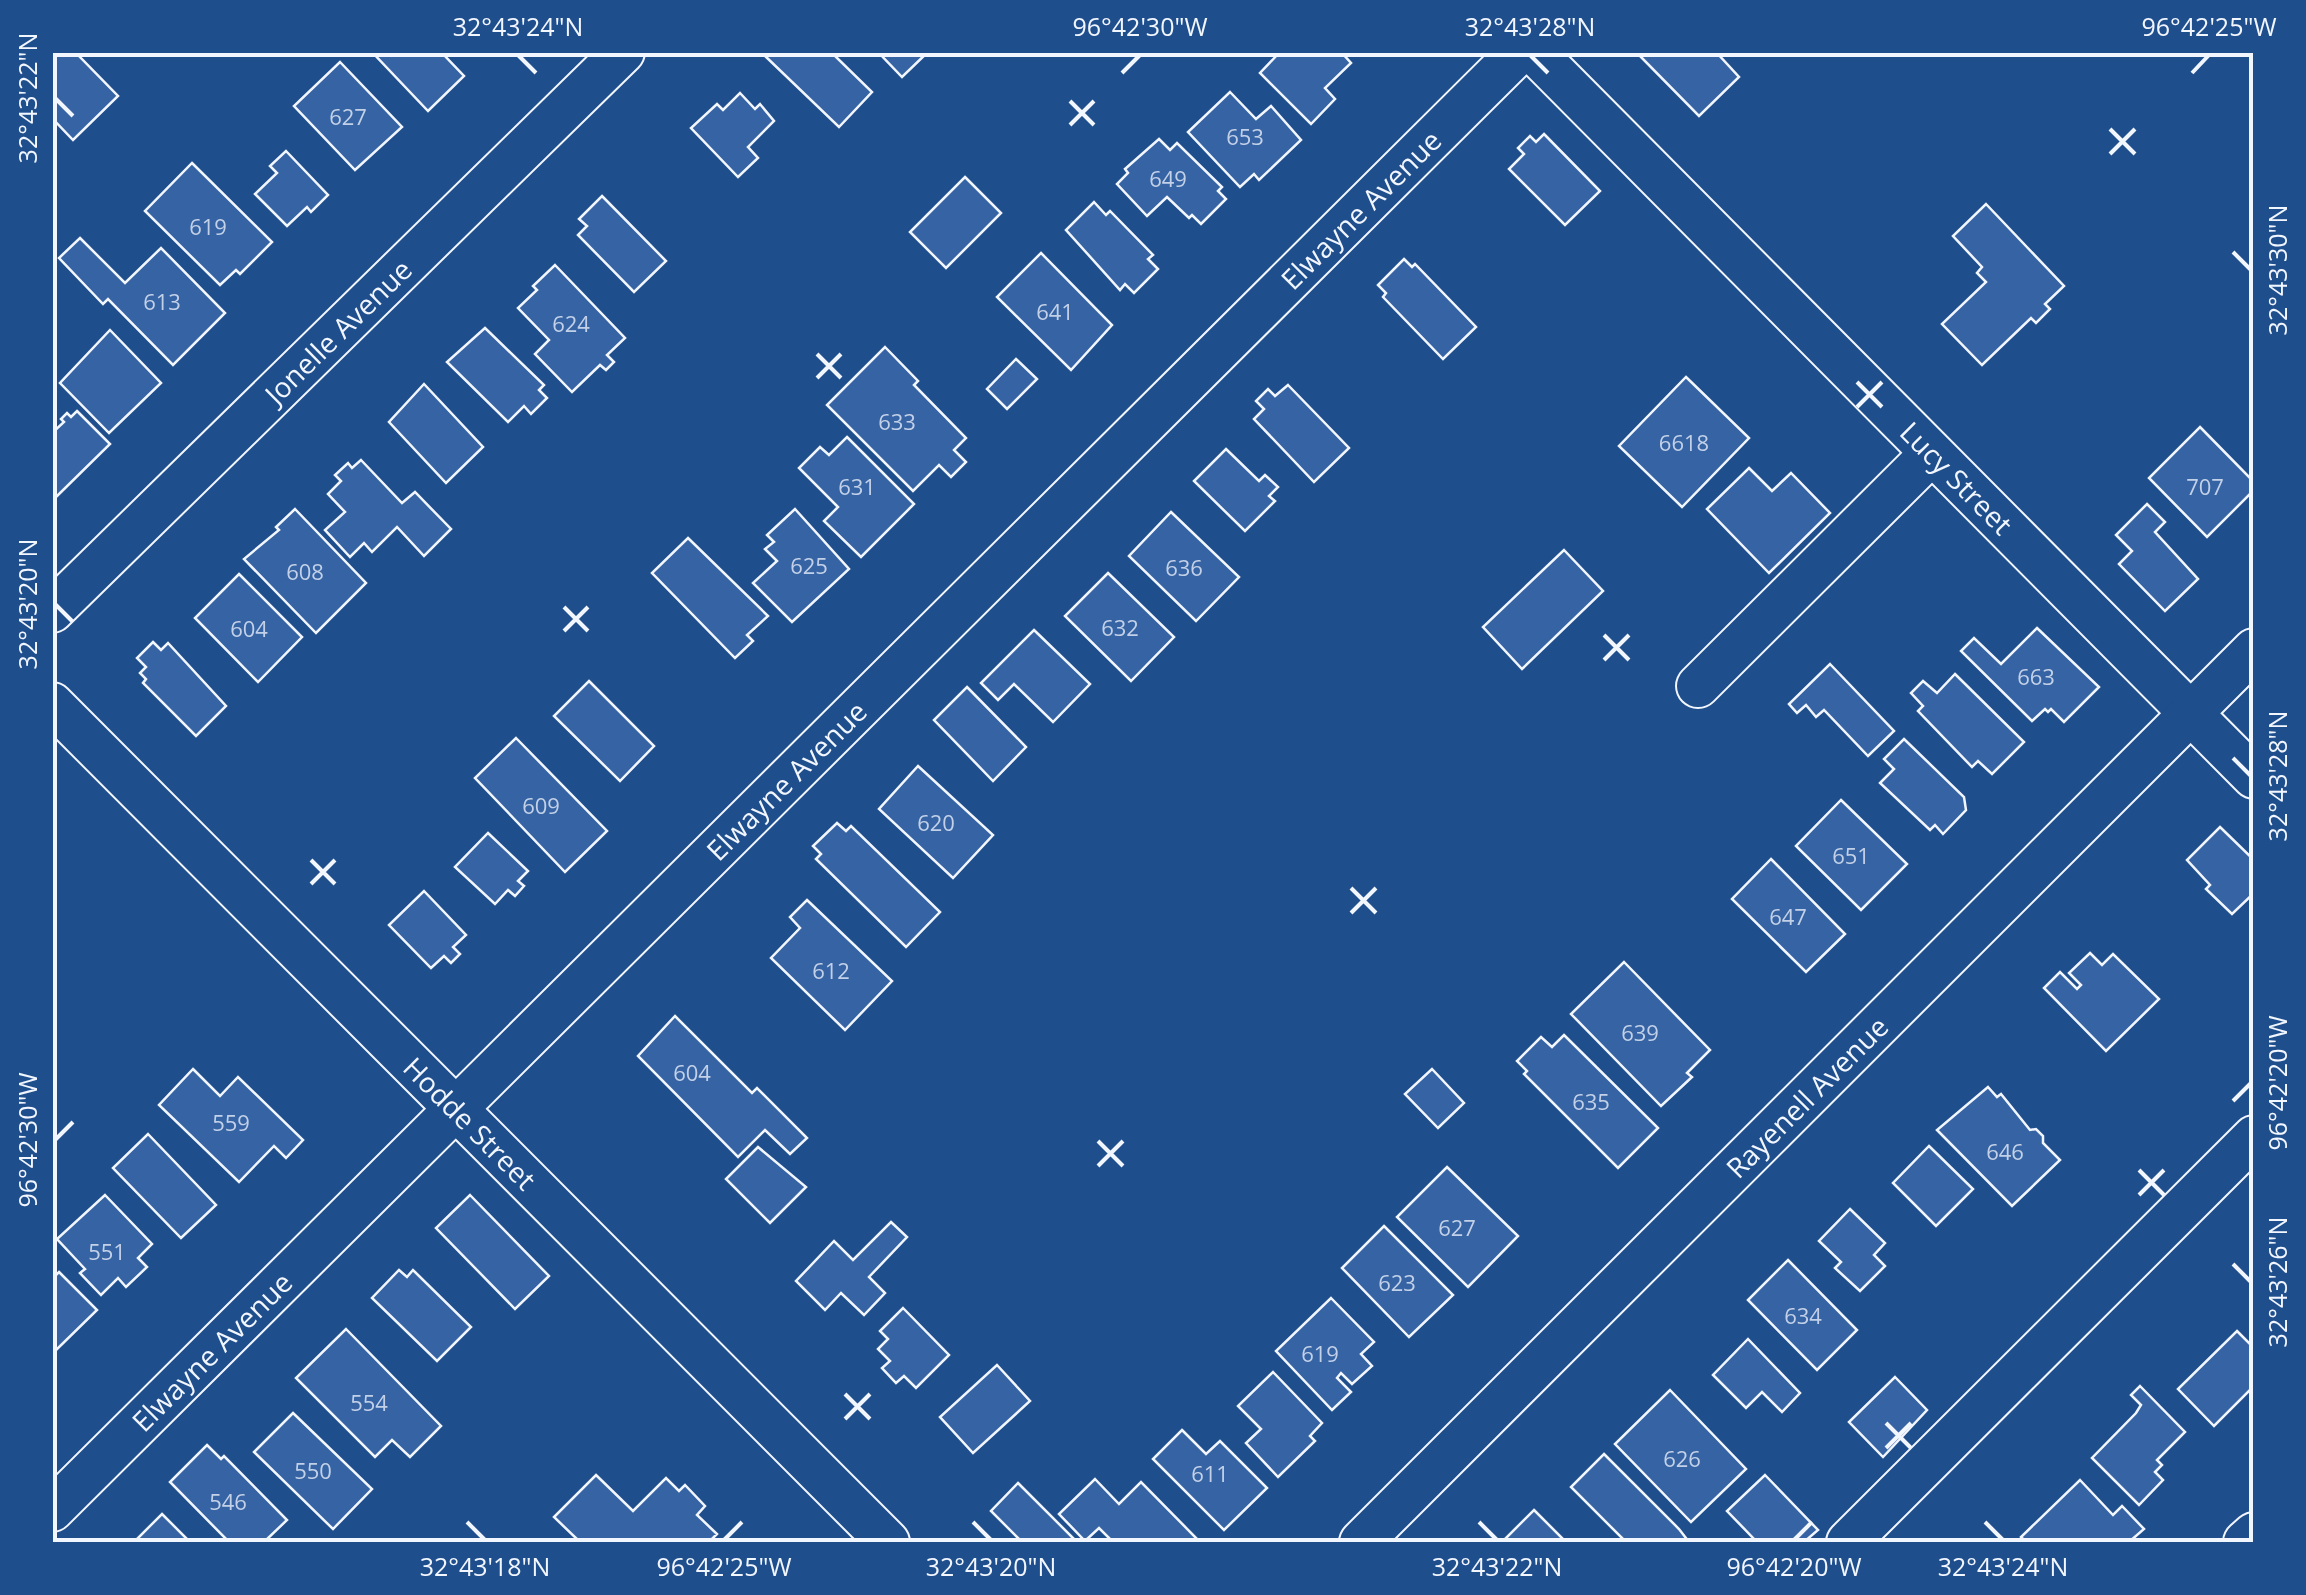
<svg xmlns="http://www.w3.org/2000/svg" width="2306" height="1595" font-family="'Open Sans',sans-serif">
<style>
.building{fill:#3563a3;stroke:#f2f6ff;stroke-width:2.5}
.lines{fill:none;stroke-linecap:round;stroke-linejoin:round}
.minor-casing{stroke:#f2f6ff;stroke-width:46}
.minor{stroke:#1f4e8c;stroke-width:42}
.ticks{fill:none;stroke:#f2f6ff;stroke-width:4}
.labels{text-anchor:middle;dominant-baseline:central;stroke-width:8;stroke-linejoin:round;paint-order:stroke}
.number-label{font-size:22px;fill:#c3d1e8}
.street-label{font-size:28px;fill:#f2f6ff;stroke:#1f4e8c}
.neatline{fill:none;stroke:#f2f6ff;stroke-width:4}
.ticks-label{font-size:25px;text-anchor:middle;fill:#f2f6ff}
</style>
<rect width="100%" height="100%" fill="#1f4e8c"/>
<g class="building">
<path d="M52,52H75L118,96L73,140L52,118Z"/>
<path d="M372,52H441L464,76L428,111Z"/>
<path d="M766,52H831L872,92L839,127L764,55Z"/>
<path d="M878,52H928L902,77Z"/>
<path d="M1280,52H1341L1351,63L1325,88L1335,99L1311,124L1260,73Z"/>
<path d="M1636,52H1716L1739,77L1699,116Z"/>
<path d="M340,62L402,127L355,170L294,106Z"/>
<path d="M1230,92L1256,119L1271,106L1301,140L1259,180L1254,174L1240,187L1188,132Z"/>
<path d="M740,93L755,109L760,104L774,121L748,147L758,158L738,177L691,128L717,104L723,110Z"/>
<path d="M1544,134L1600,191L1565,225L1509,169L1524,154L1518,148L1530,136L1536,142Z"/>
<path d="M1159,139L1170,150L1177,143L1222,187L1218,191L1226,199L1201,224L1192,215L1189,218L1167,197L1147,216L1117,184L1128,173L1125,169Z"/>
<path d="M286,151L328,195L311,212L307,207L287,226L255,194L277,173L270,166Z"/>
<path d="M192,163L272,242L240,274L236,270L220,285L145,211Z"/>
<path d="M965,177L1001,213L946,268L910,232Z"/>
<path d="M602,196L666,261L634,292L578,235L587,226L579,219Z"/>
<path d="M1094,202L1106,215L1110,211L1153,255L1148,259L1158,269L1134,293L1125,284L1120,290L1066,230Z"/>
<path d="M1986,204L2064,286L2045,304L2050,309L2036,323L2031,318L1982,365L1942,324L1986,282L1977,273L1982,267L1953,236Z"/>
<path d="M80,238L125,283L161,248L225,313L173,365L108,299L103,304L59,258Z"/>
<path d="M1041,253L1112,325L1071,370L997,297Z"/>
<path d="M1404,259L1412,267L1415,264L1476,327L1443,359L1383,297L1386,293L1378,285Z"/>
<path d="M555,265L625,338L607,355L614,362L606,370L600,365L572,392L535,354L549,340L518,308L537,290L533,286Z"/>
<path d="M485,328L544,385L539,390L547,398L531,414L524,406L508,422L447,362Z"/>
<path d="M110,330L161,383L109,433L60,383Z"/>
<path d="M885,347L918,381L914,385L966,438L954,450L966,462L951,477L939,465L913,491L827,405Z"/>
<path d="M1016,359L1037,379L1007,409L987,389Z"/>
<path d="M1686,377L1749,438L1682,507L1619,446Z"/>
<path d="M424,384L483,447L446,483L389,422Z"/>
<path d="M1288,385L1349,448L1314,482L1254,419L1264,409L1256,401L1268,389L1275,396Z"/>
<path d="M77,411L110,444L53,500L52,433L64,422L61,419L67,413L71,417Z"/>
<path d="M2200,427L2254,482V490L2207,537L2149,478Z"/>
<path d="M847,437L914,504L861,557L824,521L838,507L799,468L820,447L829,455Z"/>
<path d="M1226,449L1259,481L1265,475L1278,487L1269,496L1275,501L1245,531L1194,481Z"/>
<path d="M361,460L402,503L415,492L451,529L424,556L397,527L372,552L364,543L350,557L325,530L345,512L328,494L341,481L335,475L348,463L352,468Z"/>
<path d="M1749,468L1772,491L1791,473L1830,513L1769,573L1707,509Z"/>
<path d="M2147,504L2165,522L2155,532L2198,579L2165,611L2119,564L2132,551L2116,535Z"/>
<path d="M295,509L366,583L316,633L244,559L279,530L276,527Z"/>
<path d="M795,509L849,569L792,622L753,583L777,561L765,549L774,542L767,535Z"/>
<path d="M1171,512L1239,577L1196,621L1129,556Z"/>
<path d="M688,538L768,616L747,635L753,641L735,658L652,573Z"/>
<path d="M1564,550L1603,591L1522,669L1483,627Z"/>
<path d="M1108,573L1174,637L1131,681L1065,616Z"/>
<path d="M239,574L302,637L258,682L195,618Z"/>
<path d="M2037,628L2099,687L2064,722L2051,709L2048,712L2045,709L2032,721L1961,651L1974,638L2001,664Z"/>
<path d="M1034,630L1090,684L1053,722L1014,684L998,700L981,683Z"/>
<path d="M153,642L161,650L168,643L226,706L196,736L143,683L146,679L140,673L146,667L137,658Z"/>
<path d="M1830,664L1894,731L1868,756L1824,710L1816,717L1806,705L1797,713L1789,704Z"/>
<path d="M1955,674L2024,742L1992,774L1978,761L1972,767L1918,711L1923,706L1911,693L1923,681L1937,693Z"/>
<path d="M589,681L654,746L620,781L554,716Z"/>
<path d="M967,687L1026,747L993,781L934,720Z"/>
<path d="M516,738L607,831L565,872L475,778Z"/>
<path d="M1904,739L1964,797L1966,810L1943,834L1935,825L1930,830L1880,783L1894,769L1884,759Z"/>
<path d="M918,766L993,835L953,878L879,809Z"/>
<path d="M1841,800L1907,864L1861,910L1796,846Z"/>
<path d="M837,823L846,831L851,826L940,912L906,947L816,859L821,854L813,846Z"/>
<path d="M2220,827L2254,860V893L2232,914L2206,889L2210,885L2187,860Z"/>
<path d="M488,833L528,871L518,881L524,886L515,896L508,890L495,904L455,867Z"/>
<path d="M1771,859L1845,934L1806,972L1732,899Z"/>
<path d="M424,891L466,935L453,947L460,954L451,963L444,956L431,968L389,925Z"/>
<path d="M807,900L892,981L845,1030L771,958L800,928L790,917Z"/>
<path d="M2090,953L2102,965L2113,954L2159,999L2106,1051L2044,988L2060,972L2077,989L2081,985L2069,973Z"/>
<path d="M1624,962L1710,1050L1687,1073L1692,1077L1661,1106L1571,1014Z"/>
<path d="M675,1016L752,1093L757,1088L807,1138L790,1154L765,1130L738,1157L638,1056Z"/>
<path d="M1564,1035L1658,1128L1618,1168L1524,1074L1527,1071L1517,1061L1541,1037L1552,1047Z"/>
<path d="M193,1069L220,1096L238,1077L303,1140L286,1158L274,1146L239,1182L159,1105Z"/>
<path d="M1432,1069L1464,1103L1438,1128L1405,1094Z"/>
<path d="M1988,1087L1997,1097L2001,1094L2030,1130L2036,1129L2043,1136V1143L2060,1160L2012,1206L1937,1130Z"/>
<path d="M148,1134L216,1205L181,1238L113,1168Z"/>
<path d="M1929,1146L1973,1189L1936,1226L1893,1183Z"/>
<path d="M758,1147L806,1187L770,1223L726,1179Z"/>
<path d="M1447,1167L1518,1236L1468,1287L1397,1217Z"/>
<path d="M105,1195L152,1244L138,1258L147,1267L126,1287L118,1278L101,1295L80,1273L85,1269L57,1239Z"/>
<path d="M470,1195L549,1276L515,1309L436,1228Z"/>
<path d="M1850,1209L1885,1243L1874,1255L1885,1266L1860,1291L1835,1268L1841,1262L1819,1241Z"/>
<path d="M891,1222L907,1237L869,1277L885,1293L864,1315L841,1293L825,1310L796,1281L834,1241L853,1260Z"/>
<path d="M1384,1226L1453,1295L1409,1337L1342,1268Z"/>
<path d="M1788,1260L1857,1330L1817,1370L1748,1300Z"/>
<path d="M399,1270L407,1277L413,1270L471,1327L437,1361L372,1298Z"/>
<path d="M59,1272L97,1310L52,1354V1279Z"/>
<path d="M1331,1298L1374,1342L1361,1354L1372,1366L1352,1384L1341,1373L1337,1378L1351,1392L1332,1410L1276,1351Z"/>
<path d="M903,1308L949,1355L916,1388L904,1376L896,1383L882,1368L890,1361L878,1349L888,1339L880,1331Z"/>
<path d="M346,1329L441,1426L410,1457L392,1440L375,1457L296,1378Z"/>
<path d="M2237,1331L2254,1348V1386L2214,1426L2178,1389Z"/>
<path d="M1748,1339L1800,1393L1782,1412L1762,1392L1746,1408L1713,1375Z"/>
<path d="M997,1365L1030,1401L973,1453L940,1417Z"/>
<path d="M1273,1372L1322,1423L1310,1436L1315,1441L1278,1477L1246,1443L1261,1429L1238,1406Z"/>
<path d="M1895,1377L1927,1410L1883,1457L1849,1422Z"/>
<path d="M2140,1386L2185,1432L2157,1460L2162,1465L2155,1472L2163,1480L2139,1505L2092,1458L2136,1413L2141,1405L2131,1395Z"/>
<path d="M1670,1390L1746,1469L1691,1522L1615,1444Z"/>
<path d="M293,1413L372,1489L333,1529L254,1452Z"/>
<path d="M1182,1430L1206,1454L1220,1441L1267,1488L1224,1530L1153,1459Z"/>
<path d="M207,1445L221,1459L224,1456L287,1520L264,1542H229L170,1482Z"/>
<path d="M1604,1454L1679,1529L1689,1542H1626L1571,1487Z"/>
<path d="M596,1475L633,1511L666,1478L679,1491L685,1485L705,1506L697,1515L717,1534L709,1542H580L554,1517Z"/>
<path d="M1765,1475L1818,1530L1804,1542H1757L1727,1511Z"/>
<path d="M1095,1479L1119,1504L1141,1482L1200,1542H1113L1099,1528L1085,1541L1059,1514Z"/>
<path d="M2080,1480L2113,1515L2122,1506L2144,1529L2129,1542H2026L2021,1537Z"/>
<path d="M1018,1483L1077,1542H1022L991,1511Z"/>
<path d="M1534,1510L1566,1542H1502Z"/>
<path d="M162,1514L190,1542H134Z"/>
</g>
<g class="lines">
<g class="minor-casing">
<g id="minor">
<path id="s1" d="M1534,52L2254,777"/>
<path id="s2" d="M52,611L623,52"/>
<path d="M1698,686L1931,454"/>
<path id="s3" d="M52,704L888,1542"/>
<path id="s4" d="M52,1510L1519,52"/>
<path id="s5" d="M1361,1542L2254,650"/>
<path d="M1848,1542L2254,1137"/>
<path d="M2245,1542L2254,1534"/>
</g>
</g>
<use href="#minor" class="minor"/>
</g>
<path class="ticks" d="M518,55L536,73M1530,55L1548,73M1122,73L1140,55M2192,73L2209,55M55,98L73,116M1070,101L1094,125M1070,125L1094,101M2110,129L2135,154M2110,154L2135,129M2233,252L2251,270M817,354L841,378M817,378L841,354M1857,382L1882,407M1857,407L1882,382M55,604L73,622M564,607L588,631M564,631L588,607M1604,635L1629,660M1604,660L1629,635M2233,758L2251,776M311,860L335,884M311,884L335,860M1351,888L1376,913M1351,913L1376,888M2233,1101L2251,1083M55,1140L73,1122M1098,1141L1123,1166M1098,1166L1123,1141M2139,1170L2164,1195M2139,1195L2164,1170M2233,1264L2251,1282M845,1394L870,1419M845,1419L870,1394M1886,1423L1911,1448M1886,1448L1911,1423M467,1522L485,1540M973,1522L991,1540M1479,1522L1497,1540M1985,1522L2003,1540M724,1540L742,1522M1794,1540L1812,1522"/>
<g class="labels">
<g class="number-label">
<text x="348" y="116">627</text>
<text x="1245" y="136">653</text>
<text x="1168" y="178">649</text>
<text x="208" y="226">619</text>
<text x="162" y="301">613</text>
<text x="1055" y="311">641</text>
<text x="571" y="323">624</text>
<text x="897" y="421">633</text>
<text x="1684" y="442">6618</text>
<text x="857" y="486">631</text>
<text x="2205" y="486">707</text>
<text x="809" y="565">625</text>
<text x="1184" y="567">636</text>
<text x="305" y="571">608</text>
<text x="1120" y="627">632</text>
<text x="249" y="628">604</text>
<text x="2036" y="676">663</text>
<text x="541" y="805">609</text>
<text x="936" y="822">620</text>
<text x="1851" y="855">651</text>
<text x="1788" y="916">647</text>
<text x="831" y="970">612</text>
<text x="1640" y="1032">639</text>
<text x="692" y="1072">604</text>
<text x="1591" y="1101">635</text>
<text x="231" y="1122">559</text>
<text x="2005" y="1151">646</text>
<text x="1457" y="1227">627</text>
<text x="107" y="1251">551</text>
<text x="1397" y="1282">623</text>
<text x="1803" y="1315">634</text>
<text x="1320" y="1353">619</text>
<text x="369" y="1402">554</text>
<text x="1682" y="1458">626</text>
<text x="313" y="1470">550</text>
<text x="1210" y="1473">611</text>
<text x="228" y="1501">546</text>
</g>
<g class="street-label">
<text stroke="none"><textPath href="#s4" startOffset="1845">Elwayne Avenue</textPath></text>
<text stroke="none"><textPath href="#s2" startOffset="400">Jonelle Avenue</textPath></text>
<text stroke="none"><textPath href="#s1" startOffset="600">Lucy Street</textPath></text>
<text stroke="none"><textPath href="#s4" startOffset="1035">Elwayne Avenue</textPath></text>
<text stroke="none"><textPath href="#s5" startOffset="630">Rayenell Avenue</textPath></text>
<text stroke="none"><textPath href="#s3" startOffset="592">Hodde Street</textPath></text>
<text stroke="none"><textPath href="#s4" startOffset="225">Elwayne Avenue</textPath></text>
</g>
</g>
<rect width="2306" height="1595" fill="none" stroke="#1f4e8c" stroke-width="110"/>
<rect x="55" y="55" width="2196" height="1485" class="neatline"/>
<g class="ticks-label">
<text x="518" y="36">32°43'24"N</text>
<text x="1140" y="36">96°42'30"W</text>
<text x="1530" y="36">32°43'28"N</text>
<text x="2209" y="36">96°42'25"W</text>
<text transform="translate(28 98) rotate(-90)" y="9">32°43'22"N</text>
<text transform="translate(2278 270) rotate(-90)" y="9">32°43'30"N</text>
<text transform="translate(28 604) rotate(-90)" y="9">32°43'20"N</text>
<text transform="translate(2278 776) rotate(-90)" y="9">32°43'28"N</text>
<text transform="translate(2278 1083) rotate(-90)" y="9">96°42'20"W</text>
<text transform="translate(28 1140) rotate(-90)" y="9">96°42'30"W</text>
<text transform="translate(2278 1282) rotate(-90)" y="9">32°43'26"N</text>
<text x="485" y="1576">32°43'18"N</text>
<text x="724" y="1576">96°42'25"W</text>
<text x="991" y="1576">32°43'20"N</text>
<text x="1497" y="1576">32°43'22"N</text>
<text x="1794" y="1576">96°42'20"W</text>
<text x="2003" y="1576">32°43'24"N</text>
</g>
</svg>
